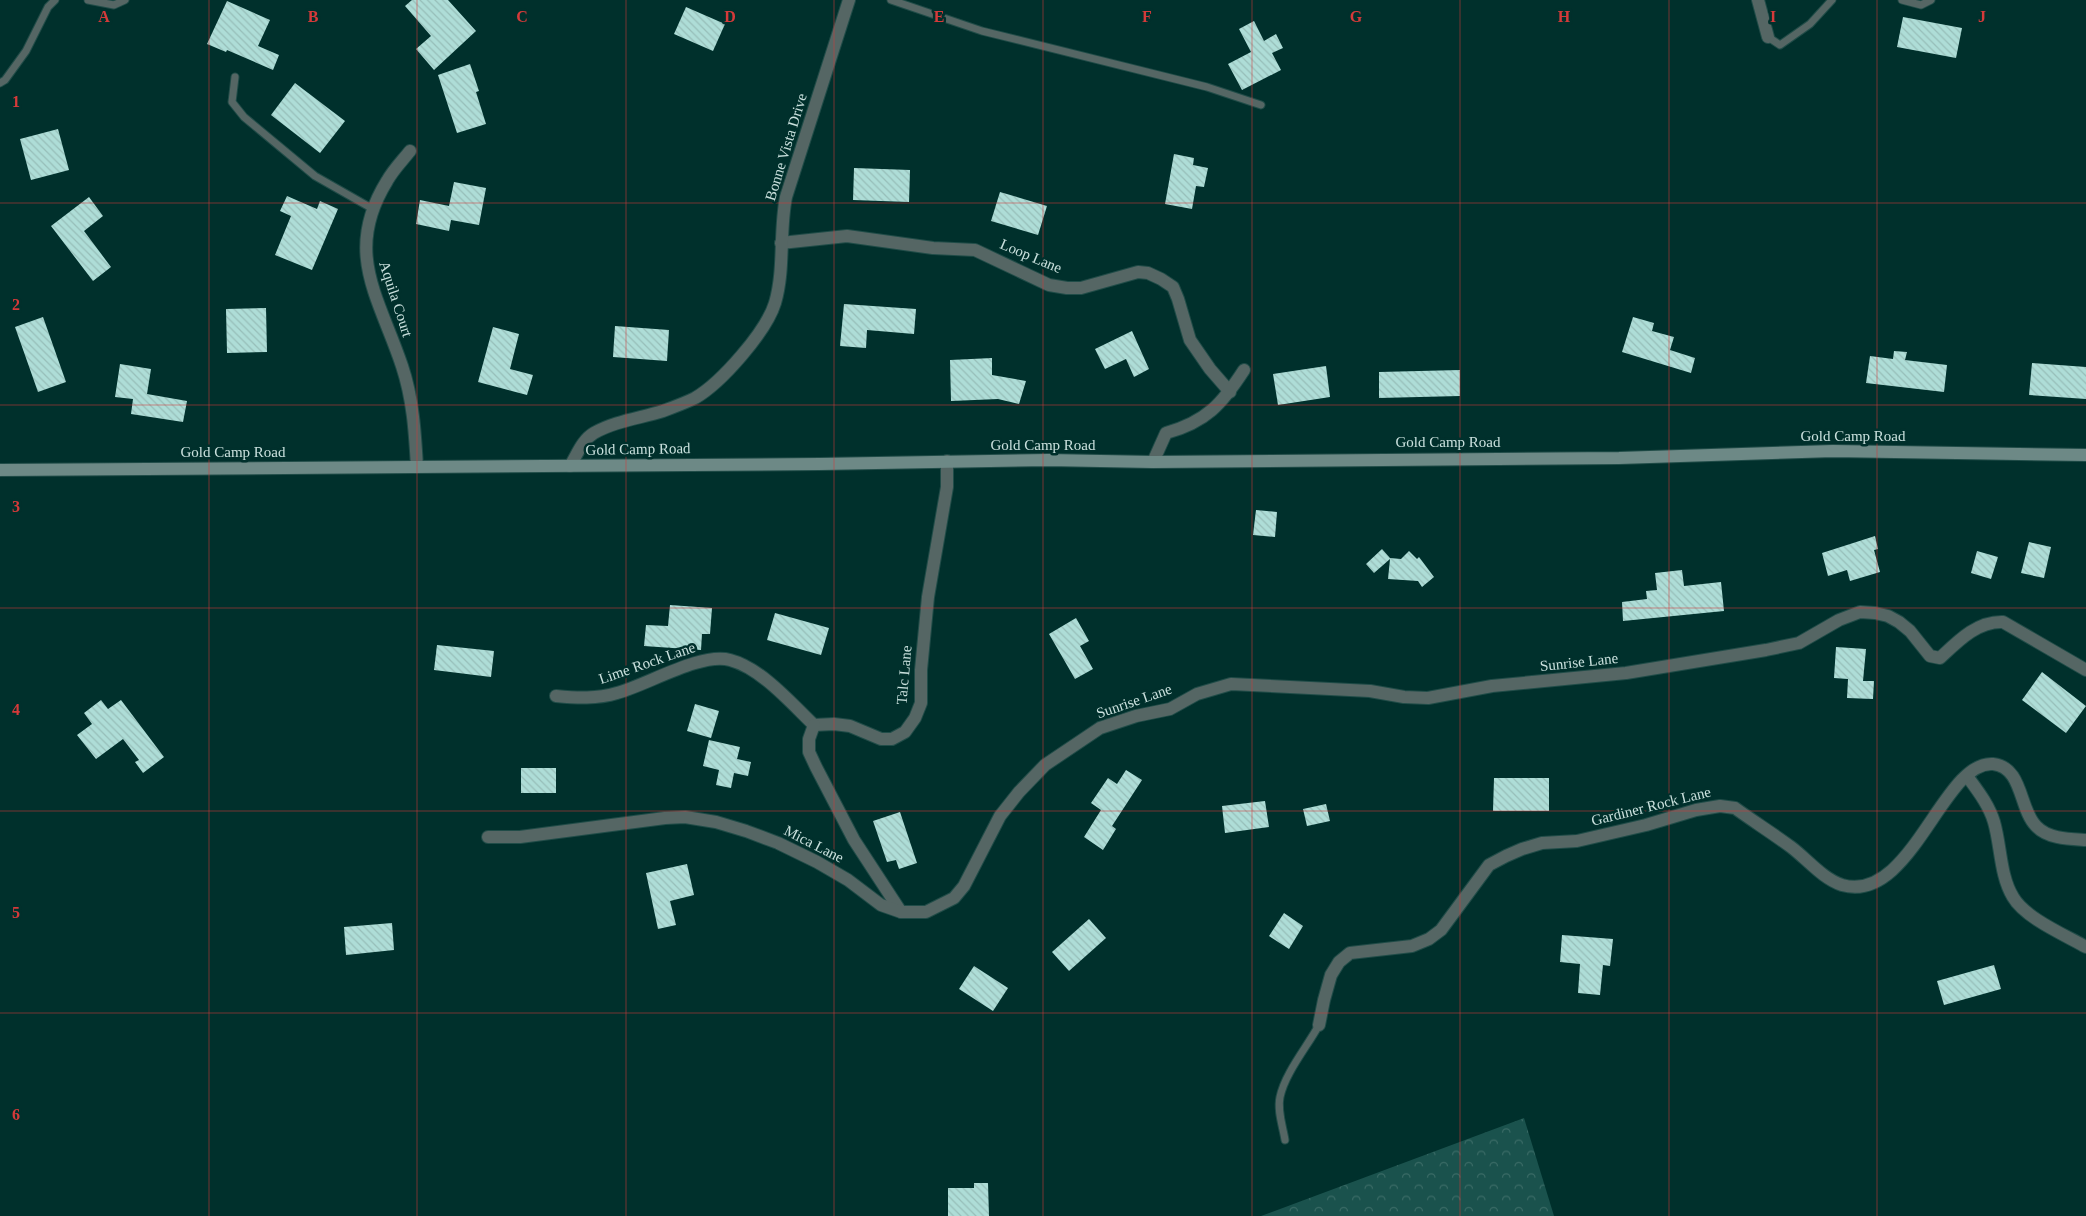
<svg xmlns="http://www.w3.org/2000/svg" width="2086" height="1216" font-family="'Times New Roman',serif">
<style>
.forest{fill:url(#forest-crowns)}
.building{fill:url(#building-back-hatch)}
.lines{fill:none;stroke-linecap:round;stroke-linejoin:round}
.lane-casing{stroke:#204c48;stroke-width:9}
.street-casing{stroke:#204c48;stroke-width:14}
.secondary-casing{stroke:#204c48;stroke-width:14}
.lane{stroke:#556664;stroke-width:7}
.street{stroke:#556664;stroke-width:12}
.secondary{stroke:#6d8986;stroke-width:12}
.grid{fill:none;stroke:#d53a3a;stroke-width:1;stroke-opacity:0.55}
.labels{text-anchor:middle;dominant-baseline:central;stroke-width:5;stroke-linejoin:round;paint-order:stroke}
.street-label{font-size:15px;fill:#c9e0dd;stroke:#00302c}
.grid-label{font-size:16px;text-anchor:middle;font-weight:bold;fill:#d53a3a;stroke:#00302c;stroke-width:5;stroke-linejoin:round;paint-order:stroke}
</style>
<defs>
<pattern id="forest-crowns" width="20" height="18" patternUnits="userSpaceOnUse" patternTransform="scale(1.25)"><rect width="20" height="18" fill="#1a524d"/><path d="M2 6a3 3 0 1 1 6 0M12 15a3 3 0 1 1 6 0" fill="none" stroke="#3a6b66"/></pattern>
<pattern id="building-back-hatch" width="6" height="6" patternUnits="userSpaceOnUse" patternTransform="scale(1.25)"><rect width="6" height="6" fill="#aeddd7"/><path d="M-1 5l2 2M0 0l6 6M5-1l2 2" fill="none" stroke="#97beb9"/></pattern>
</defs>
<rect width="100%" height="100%" fill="#00302c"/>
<path class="forest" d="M1524,1118L1554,1216H1261Z"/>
<g class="building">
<path d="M412,0H448L476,31L434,70L416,49L431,36L405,6Z"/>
<path d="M227,1L270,20L258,46L279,55L273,70L227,50L226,52L207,44Z"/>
<path d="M686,7L725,24L713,51L674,34Z"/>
<path d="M1903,17L1962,28L1956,58L1897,47Z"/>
<path d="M1254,21L1264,41L1276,34L1283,48L1272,53L1281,70L1242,90L1228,64L1251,52L1239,29Z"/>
<path d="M470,64L479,91L476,92L486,124L457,133L438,75Z"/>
<path d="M295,83L345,121L320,153L271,115Z"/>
<path d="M58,129L69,170L31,180L20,139Z"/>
<path d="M1174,154L1194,158L1193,165L1208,168L1204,187L1196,186L1192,209L1165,204Z"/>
<path d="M854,168L910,170L909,202L853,200Z"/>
<path d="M454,182L486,188L479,225L451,220L449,231L416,224L420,200L449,206Z"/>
<path d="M1000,192L1047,206L1038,235L991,221Z"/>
<path d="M287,196L317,209L320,201L338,209L312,270L275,255L291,216L280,211Z"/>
<path d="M89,197L103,216L84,231L111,267L93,281L51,226Z"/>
<path d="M844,304L916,309L914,334L867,330L866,348L840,346Z"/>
<path d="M266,308L267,352L227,353L226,309Z"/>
<path d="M43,317L66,382L38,392L15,327Z"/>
<path d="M1633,317L1654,323L1652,331L1674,337L1670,350L1695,358L1691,373L1622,352Z"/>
<path d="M615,326L669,330L667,361L613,357Z"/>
<path d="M493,327L519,334L510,369L533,375L527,395L478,382Z"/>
<path d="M1132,331L1149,369L1134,377L1126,359L1105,369L1095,349Z"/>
<path d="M1894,351L1907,352L1905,360L1947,365L1944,392L1866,383L1870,356L1893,359Z"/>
<path d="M992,358V375L1026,381L1019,404L998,399L951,401L950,360Z"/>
<path d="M2032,363L2086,367V399L2029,395Z"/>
<path d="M120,364L151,369L147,394L187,401L183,422L131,414L133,399L115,397Z"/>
<path d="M1326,366L1330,397L1278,405L1273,374Z"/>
<path d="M1460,370V396L1379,398V372Z"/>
<path d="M1256,510L1277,512L1275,537L1253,535Z"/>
<path d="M1875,536L1878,549L1874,550L1880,572L1850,581L1847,570L1828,576L1822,553Z"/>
<path d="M2029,542L2051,547L2044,578L2021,573Z"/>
<path d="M1382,549L1390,558L1401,559L1409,551L1417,559L1419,557L1434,577L1422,587L1418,581L1388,579L1390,559L1374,573L1366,564Z"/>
<path d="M1977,551L1998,557L1991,579L1971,573Z"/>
<path d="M1682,570L1684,586L1721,582L1724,611L1623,621L1622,602L1647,599L1646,591L1657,590L1655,573Z"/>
<path d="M670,605L712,608L710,634H702L701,650L644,646L646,625L668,626Z"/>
<path d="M775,613L829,628L821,655L767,640Z"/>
<path d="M1076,618L1089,641L1080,646L1093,669L1075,679L1049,634Z"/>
<path d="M437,645L494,651L491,677L434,670Z"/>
<path d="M1836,647L1866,649L1863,681H1874L1873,699L1847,698L1848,679L1834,678Z"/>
<path d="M2042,672L2086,706L2066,733L2022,700Z"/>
<path d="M101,700L108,709L121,700L164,757L143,773L135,762L139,760L123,739L96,759L77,735L92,724L84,713Z"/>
<path d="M695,704L719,711L711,738L687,731Z"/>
<path d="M709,740L740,747L737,759L751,762L748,776L734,773L731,788L716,785L719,770L703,766Z"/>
<rect x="521" y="768" width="35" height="25"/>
<path d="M1126,770L1142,780L1112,826L1116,829L1103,850L1084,837L1101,810L1091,803L1108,778L1117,784Z"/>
<path d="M1494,778H1549V811H1493Z"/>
<path d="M1265,801L1269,827L1225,833L1222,806Z"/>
<path d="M1326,804L1330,821L1307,826L1303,809Z"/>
<path d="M900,812L917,863L899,869L896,860L887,862L873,821Z"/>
<path d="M687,864L694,895L670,901L676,925L658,929L646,873Z"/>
<path d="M1284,913L1303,926L1289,949L1269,936Z"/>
<path d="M1089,919L1106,938L1069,971L1052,952Z"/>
<path d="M392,923L394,950L346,955L344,927Z"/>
<path d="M1562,935L1613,939L1610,966L1603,965L1600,995L1578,993L1580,964L1560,962Z"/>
<path d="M1994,965L2001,989L1944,1005L1937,981Z"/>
<path d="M974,966L1008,988L993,1011L959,989Z"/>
<path d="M974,1183H988L989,1216H948V1188H974Z"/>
</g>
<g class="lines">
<g class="lane-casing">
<g id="lane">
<path d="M88,0L114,5L125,0"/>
<path d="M891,0L982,31L1207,87L1261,105"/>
<path d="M1902,0L1921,5L1931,0"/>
<path d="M1768,37L1780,45L1810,24L1832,0"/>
<path d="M235,77L232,102L244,117L315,176L373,209"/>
<path d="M0,83L5,80L26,51L48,7L55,0"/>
<path d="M1285,1140C1283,1127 1277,1111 1280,1097C1285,1073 1307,1047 1319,1025"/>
</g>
</g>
<g class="street-casing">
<g id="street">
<path d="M1758,0L1768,37"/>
<path d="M410,151C402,161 393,170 387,181C343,252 379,297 402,366C413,399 415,432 417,467"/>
<path d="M781,243L847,236L933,248L975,250L1049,285L1067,288H1081L1138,272L1148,273L1161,279L1173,287L1178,299L1190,340L1210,369L1230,392"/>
<path d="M1153,462L1166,433C1206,422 1222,404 1244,370"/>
<path d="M570,466C577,455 582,440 594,433C615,421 641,418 663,411C674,407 685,403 695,398C721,383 766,332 775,303C785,269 779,232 786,197L849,0"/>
<path d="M556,696C577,698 597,699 617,693C647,685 701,652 730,660C761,668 791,703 814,725"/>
<path d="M814,725L834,724L850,726L881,739H892L905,732L915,718L921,703V670L928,597L947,487V461"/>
<path d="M814,725L809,739V752L816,767L854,840L901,912"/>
<path d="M1967,776C1978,791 1989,805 1994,822C2001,846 2000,876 2013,897C2025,918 2065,935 2086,947"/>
<path d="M488,837H520L665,818L685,817L716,822L746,831L778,843L817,862L848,880L881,905L901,912H926L954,898L964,886L1000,816L1019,792L1045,765L1100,728L1136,716L1170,709L1197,694L1231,684L1370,691L1404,697L1428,698L1492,686L1626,673L1766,650L1799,643L1839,620L1860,612L1875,613L1888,616L1899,622L1910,631L1930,656L1940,658C1958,641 1977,621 2003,622L2086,670"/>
<path d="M1319,1025L1324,1000L1331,975L1339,962L1350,953L1412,946L1429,939L1441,930L1489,865L1506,856L1522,849L1542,843L1577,841L1646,825L1696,810L1720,806L1735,808C1753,821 1772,833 1791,847C1807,859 1823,879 1842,885C1911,905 1943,760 1993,764C2023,767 2019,809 2036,826C2048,839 2070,839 2086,840"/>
</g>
</g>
<g class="secondary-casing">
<path id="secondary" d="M0,470L820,464L1048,460L1153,462L1619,458L1833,451L2086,455"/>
</g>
<use href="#lane" class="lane"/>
<use href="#street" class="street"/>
<use href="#secondary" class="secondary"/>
</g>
<path class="grid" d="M209,0V1216M417,0V1216M626,0V1216M834,0V1216M1043,0V1216M1252,0V1216M1460,0V1216M1669,0V1216M1877,0V1216M0,203H2086M0,405H2086M0,608H2086M0,811H2086M0,1013H2086"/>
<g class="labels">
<g class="street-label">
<text transform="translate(786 147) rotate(-73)">Bonne Vista Drive</text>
<text transform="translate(1031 256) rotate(23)">Loop Lane</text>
<text transform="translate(396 299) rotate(72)">Aquila Court</text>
<text x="1853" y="436">Gold Camp Road</text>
<text x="1448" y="442">Gold Camp Road</text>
<text x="1043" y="445">Gold Camp Road</text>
<text transform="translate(638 449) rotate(-1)">Gold Camp Road</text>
<text x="233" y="452">Gold Camp Road</text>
<text transform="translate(1579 662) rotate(-6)">Sunrise Lane</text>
<text transform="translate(647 663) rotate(-19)">Lime Rock Lane</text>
<text transform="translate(904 675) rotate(-85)">Talc Lane</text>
<text transform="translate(1134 701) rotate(-19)">Sunrise Lane</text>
<text transform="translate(1651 806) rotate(-14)">Gardiner Rock Lane</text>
<text transform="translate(814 844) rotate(27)">Mica Lane</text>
</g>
</g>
<g class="grid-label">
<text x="104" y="22">A</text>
<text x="313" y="22">B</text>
<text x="522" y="22">C</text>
<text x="730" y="22">D</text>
<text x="939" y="22">E</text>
<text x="1147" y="22">F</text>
<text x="1356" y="22">G</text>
<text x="1564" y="22">H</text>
<text x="1773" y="22">I</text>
<text x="1982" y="22">J</text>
<text x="16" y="107">1</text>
<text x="16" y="310">2</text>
<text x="16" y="512">3</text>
<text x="16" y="715">4</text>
<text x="16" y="918">5</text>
<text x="16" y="1120">6</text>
</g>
</svg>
